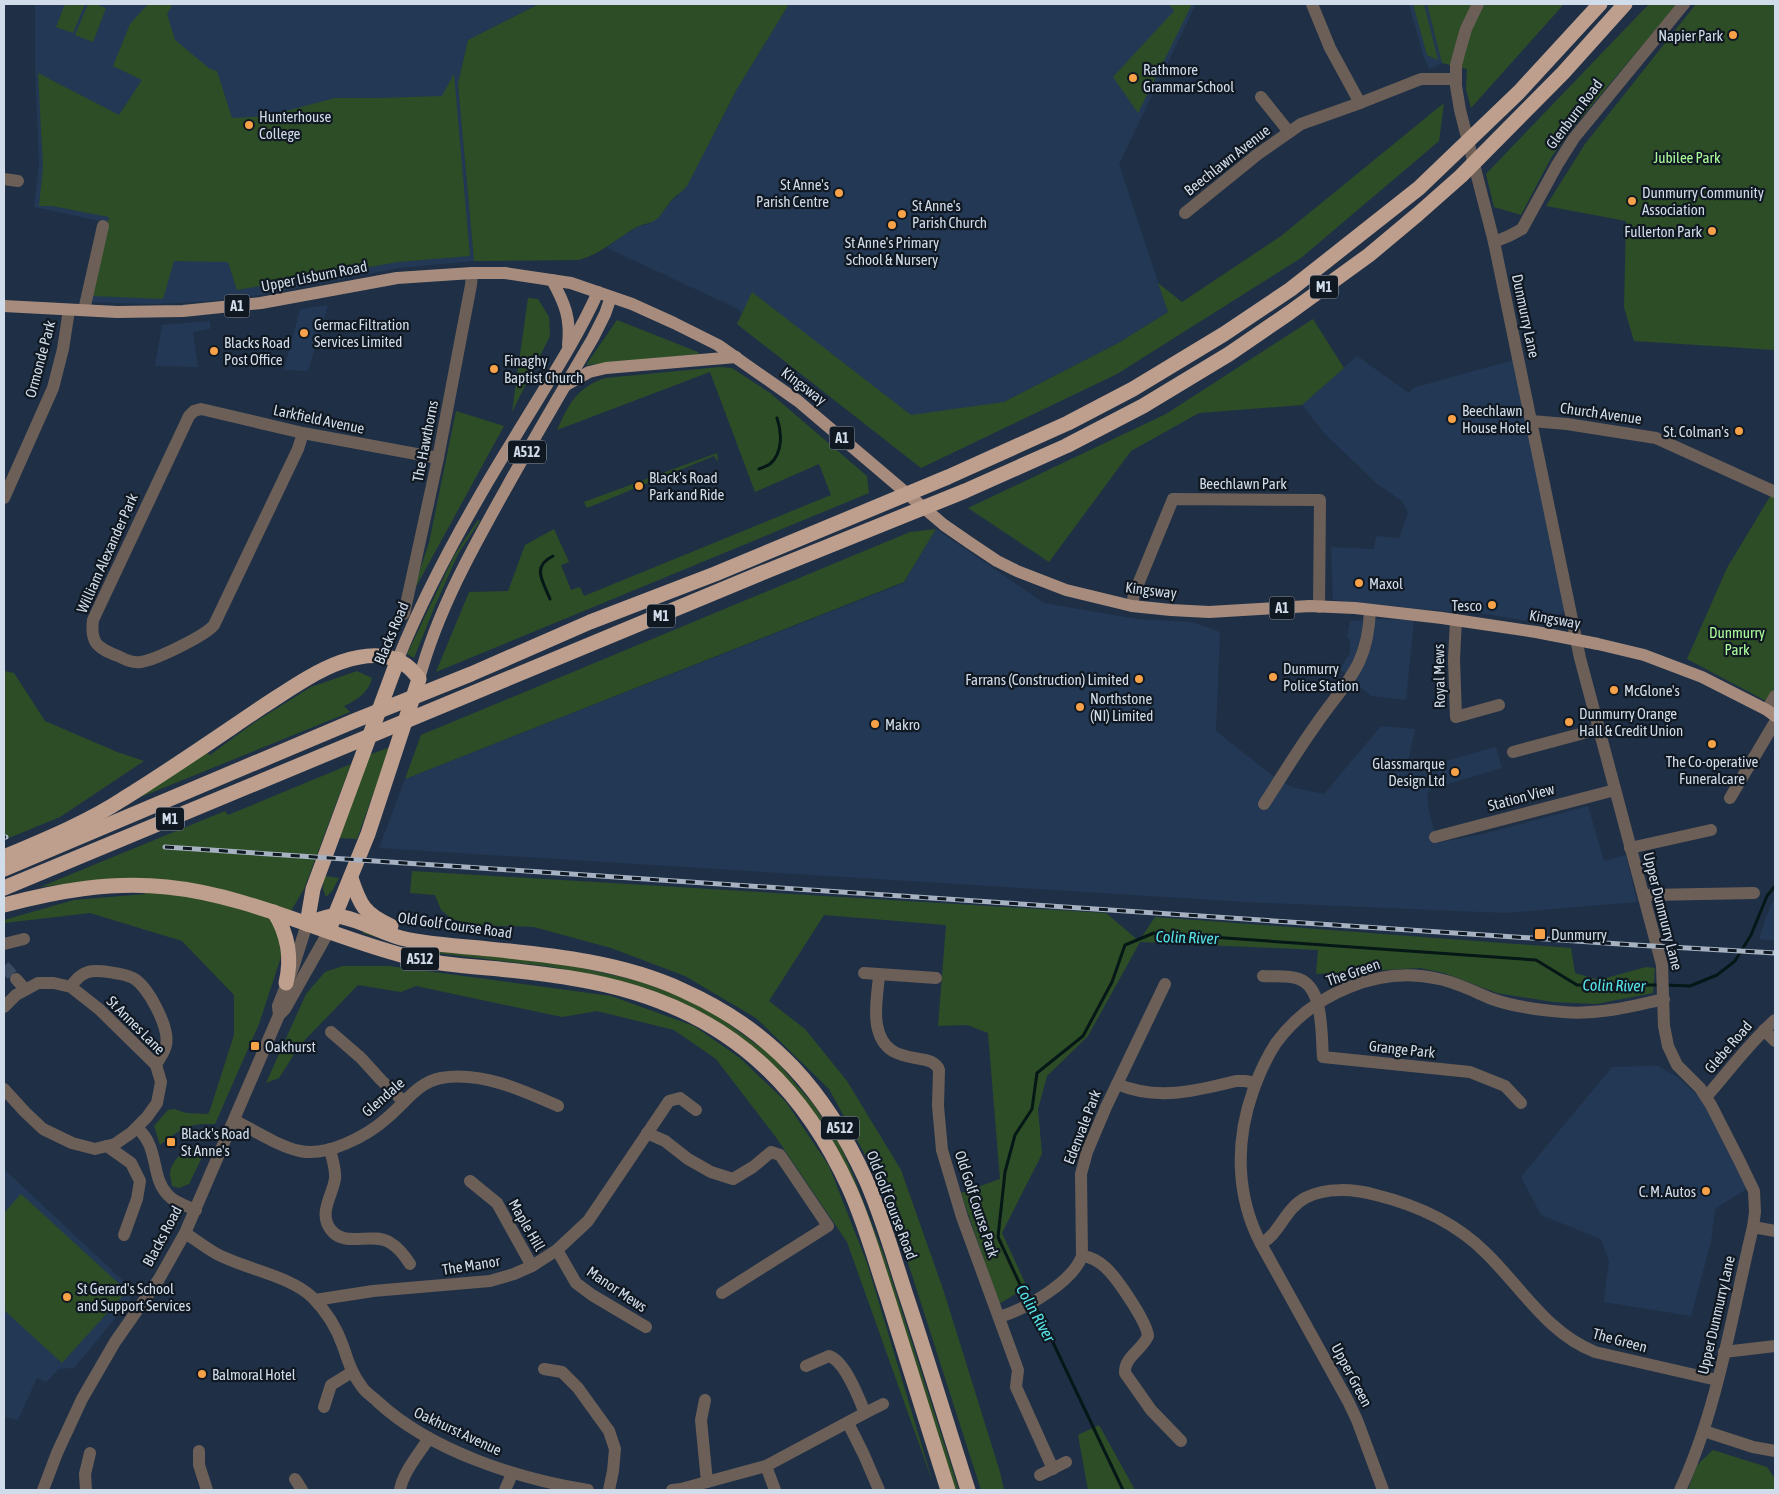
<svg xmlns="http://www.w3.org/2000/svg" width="1779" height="1494" font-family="'Asap Condensed',sans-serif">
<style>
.built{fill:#233854}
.green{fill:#2d4d26}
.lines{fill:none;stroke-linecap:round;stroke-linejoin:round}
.stream{stroke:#051717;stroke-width:3}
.minor-tunnel{stroke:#3a4a5f;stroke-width:12;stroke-dasharray:12 6;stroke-linecap:butt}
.minor{stroke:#6c5f57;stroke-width:12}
.major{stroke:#a78c7d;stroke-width:12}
.highway{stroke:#be9e8c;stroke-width:15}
.rail-casing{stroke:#a6b2c2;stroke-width:5}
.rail{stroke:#101822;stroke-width:3;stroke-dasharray:9;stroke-linecap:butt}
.poi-dot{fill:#f7a248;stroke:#101822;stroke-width:2}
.labels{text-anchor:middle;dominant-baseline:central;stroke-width:4.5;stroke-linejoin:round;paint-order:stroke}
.shield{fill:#101822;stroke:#97a1ae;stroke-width:1}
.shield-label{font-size:14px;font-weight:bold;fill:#d1dcea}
.poi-label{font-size:15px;fill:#d1dcea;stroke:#101822;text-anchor:start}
.street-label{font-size:15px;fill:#d1dcea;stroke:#101822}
.park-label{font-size:15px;fill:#abfc9a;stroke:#101822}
.water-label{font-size:16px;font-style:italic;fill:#57e6e8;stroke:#101822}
</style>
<rect width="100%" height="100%" fill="#1f3046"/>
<g class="built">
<path d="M35,4H539L468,40L458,84L474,261L399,268L267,294L213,301L156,304L87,302L105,222L34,207L39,165L35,68Z"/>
<path d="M789,4H1197L1195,6L1119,164L1168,312L1120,342L1004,402L904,445L736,308L607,248L624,235L640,226L649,224L658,218L672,200L677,197L714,134L737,89Z"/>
<path d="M1409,4H1427L1442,63L1429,69L1423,55Z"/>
<path d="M328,305L308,371L284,370L300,309Z"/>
<path d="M210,321V329L193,332L198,367L155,366L162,325Z"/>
<path d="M1357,356L1409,393L1413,388L1513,360L1565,610L1553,625L1454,609L1452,612L1333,600L1331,547L1374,549L1376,536L1399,538L1408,513L1402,501L1376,483L1325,434L1302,405Z"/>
<path d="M936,529L1044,603L1137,619L1192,622L1220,632L1216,731L1269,773L1291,787L1324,794L1381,726L1415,729L1406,772L1496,747L1502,768L1431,789L1427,793L1429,811L1437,843L1487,833L1588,806L1604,861L1626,855L1637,902L1505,913L1245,902L379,848L405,779L904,583Z"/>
<path d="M1379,619L1414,620L1406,700L1371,696L1340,669L1350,653V639L1347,638L1350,621Z"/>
<path d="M1775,896V941L1759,939L1765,920Z"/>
<path d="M1650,1066H1658L1677,1077L1701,1098L1748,1188L1715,1209L1711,1242L1691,1316L1604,1302L1609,1261L1601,1239L1541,1215L1521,1177L1612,1067Z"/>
<path d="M4,1169L134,1291L128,1303L74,1368L59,1369L46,1382L37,1378L18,1420L4,1417Z"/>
</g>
<g class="green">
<path d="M65,4H85L73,33L56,27Z"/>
<path d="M88,4H95L106,8L93,42L75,35Z"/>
<path d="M148,4H173L167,14L175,40L210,69L217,71L232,118L267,116L335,98H380L442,96L454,74L470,256L398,262L237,290L228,262L174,261L163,299L92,296L109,217L52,206H39L43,167L38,73L119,115L142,80L113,66L130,24Z"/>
<path d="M539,4H789L737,89L687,186C682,192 675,196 670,202C666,207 663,213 658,218C652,224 644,223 637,227C615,239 605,252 579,260L474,261L458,84L468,40Z"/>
<path d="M1169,4H1192L1138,113L1113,77L1174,11Z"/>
<path d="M1413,4H1424L1438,60L1427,55Z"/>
<path d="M1427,4H1470L1475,9L1478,4H1564L1471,108L1466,89L1467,69L1442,63Z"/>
<path d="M1649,4H1677L1571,130L1551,158L1521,215L1494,207L1486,174Z"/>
<path d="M1696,4H1775V350L1634,341L1624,307L1626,221L1546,206L1585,144Z"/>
<path d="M1444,103L1439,141L1301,258L1117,374L921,468L737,324L752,292L911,415L1004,402L1120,342L1168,312L1158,283L1182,302L1281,236Z"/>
<path d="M528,298L538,299L549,317L550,336L512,412Z"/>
<path d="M1313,319L1344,368L1302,405L1199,413L1131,451L1049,562L968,508L1166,414Z"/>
<path d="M617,320L698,352L699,354L586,365Z"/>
<path d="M720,367L732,368L770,393L867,476L869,493L436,672L469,592L508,591L525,545L554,529L569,562L561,565L571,590L580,587L584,596L831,495L819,464L755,492L710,372L557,430C570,403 575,389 605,378Z"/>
<path d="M456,411L504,426L412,594L429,543Z"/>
<path d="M717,453L718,462L714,456L587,508L584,502Z"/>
<path d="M1771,495L1775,497V687L1766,701L1687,659L1727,568Z"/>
<path d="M478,520L480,521L458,554L434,608L414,658L407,654L455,554Z"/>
<path d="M936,529L904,582L405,779L421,735L910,532Z"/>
<path d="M4,671L14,673L45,721L117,752L144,761L60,817L4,840Z"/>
<path d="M357,671L372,678C369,692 357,700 344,706L350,712L131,801L206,752L210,755L255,722L311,687Z"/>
<path d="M390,747L357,839L339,838L369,755Z"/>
<path d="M351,764L304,889L279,931L281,957L259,1024L215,1124C187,1123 182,1128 160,1145L154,1126L168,1110L174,1109L186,1113L208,1114L210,1110L234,1035V995L182,941L90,913L4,923V920L74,900L145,894L149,880H101L40,887L225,811L228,815Z"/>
<path d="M412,871L1106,913L1139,941L1155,917L1571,948L1575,973L1599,980L1646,967L1655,968L1653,993L1596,1004L1553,1002L1497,993L1444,973L1420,968L1316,974L1318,950L1140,942L1088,1036L1047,1076L1038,1109L1042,1154L1002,1233L1027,1287L999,1304L961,1193L1000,1179L988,1033L967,1025L938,1026L946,925L824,915L769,1001L805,1029L847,1081L901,1170L944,1292L1000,1472L1004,1490H981L885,1191L829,1089L756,1018L685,976L611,948L534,927L475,925L452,919L441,910L435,895L410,893Z"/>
<path d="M324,876L339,878L332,891L326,897L323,889Z"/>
<path d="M365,931L502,957L578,967L639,981L686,999L718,1016L772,1056L814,1105L840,1145L853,1175L884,1255L959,1490H952L857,1200L762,1057L600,976L552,967L428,952L362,933Z"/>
<path d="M343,966H389L611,996L694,1026L740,1058L786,1102L829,1166L867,1263L933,1483L847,1242L775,1136L716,1059L674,1030L597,1011L562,1017L416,986L401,992L358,985L300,1045L279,1078L266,1083L306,994L325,972Z"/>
<path d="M192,1147L205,1151L189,1184L179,1188L172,1186C172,1182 170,1177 170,1174C171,1162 182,1151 192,1147Z"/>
<path d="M21,1194L127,1291L62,1363L4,1310V1213Z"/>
<path d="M1099,1425L1135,1490H1088L1078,1435Z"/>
<path d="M1713,1450L1767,1467L1775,1479V1490H1688L1697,1465Z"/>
</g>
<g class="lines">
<g class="stream">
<path d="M759,469C762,468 767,466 770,464C783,453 782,432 777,418"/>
<path d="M550,599C543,581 531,567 553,556"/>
<path d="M1665,985L1690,986L1717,975L1735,961L1751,935L1767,896L1775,886"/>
<path d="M1030,1301L1023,1291L998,1237L1005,1172L1015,1135L1032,1109L1037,1073L1083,1036L1112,982L1125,945L1154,933L1536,960L1577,985H1659"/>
<path d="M1033,1306L1039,1313L1123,1490"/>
</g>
<path class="minor-tunnel" d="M4,966L16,979"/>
<g class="minor">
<path d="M1312,4L1330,48L1360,103"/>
<path d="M1478,4L1466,29L1460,50L1456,65V86L1460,110L1494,242L1580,658L1662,965L1664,1026L1668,1046L1677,1065L1700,1088L1711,1105L1740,1162L1754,1191L1755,1212L1753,1227C1732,1313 1718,1409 1680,1490"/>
<path d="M1261,97L1289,132"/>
<path d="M4,179L18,181"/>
<path d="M1185,213L1258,154L1301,124L1360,103L1421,79H1456"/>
<path d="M1494,242L1509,236L1522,229L1557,165L1574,138L1684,4"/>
<path d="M84,310L103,226"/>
<path d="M1531,421L1567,424L1656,438L1775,492"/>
<path d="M303,433L298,449L214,625C205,636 155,660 141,662C132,663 126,660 118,656C98,648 90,644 93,620L189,416L194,411L201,409L303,433L438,458"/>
<path d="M4,498L53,388L63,349L69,310"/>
<path d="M1132,606L1134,594L1173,499L1320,500L1319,607"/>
<path d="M404,614L438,458L471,285L472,273"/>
<path d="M1456,620L1454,659L1456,717L1499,705"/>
<path d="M1767,710L1775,696"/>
<path d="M1513,752L1599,729"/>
<path d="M1730,798L1775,722"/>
<path d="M1264,804C1281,778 1297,751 1315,726C1345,682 1368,668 1370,610"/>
<path d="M1435,837L1615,790"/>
<path d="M1630,848L1711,830"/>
<path d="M1644,897L1649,895L1754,893"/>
<path d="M4,944L24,939"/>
<path d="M864,973L936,978"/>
<path d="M879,975C878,991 874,1009 877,1025C885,1071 933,1049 939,1070L938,1106L942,1150L962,1217L1018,1370L1016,1387L1053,1469"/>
<path d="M1263,976C1275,977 1288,975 1299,979C1324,988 1321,1034 1323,1057L1470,1072L1505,1086L1521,1103"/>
<path d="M16,979L25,989"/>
<path d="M71,987C74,981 81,974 88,972C97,969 125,974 133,978C148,986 170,1028 166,1045C165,1052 159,1059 156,1065"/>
<path d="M1664,999C1630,1007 1597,1015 1563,1012C1540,1010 1514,1007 1492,999C1475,992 1458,983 1439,979C1379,965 1312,994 1276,1043C1266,1058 1259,1074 1253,1091C1235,1142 1236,1196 1261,1244C1280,1233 1285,1209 1305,1198C1326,1187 1354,1189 1376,1195C1417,1205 1456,1223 1486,1253C1521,1287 1547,1333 1595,1352L1717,1380"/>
<path d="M4,1007L16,995L38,983H54L71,987L99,1009L156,1065L161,1082L157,1103L147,1117L131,1133L115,1144L95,1149L72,1143L43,1129L25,1112L4,1089"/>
<path d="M279,1015L278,1006L293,968L307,924"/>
<path d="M1764,1030L1775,1041"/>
<path d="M331,1032L361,1058L381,1080L404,1102"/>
<path d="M1117,1084C1157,1101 1196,1091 1236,1081H1245L1256,1083"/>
<path d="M1706,1097C1729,1071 1749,1043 1775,1020"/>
<path d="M234,1120C253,1130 280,1147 300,1151C327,1157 367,1136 387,1118C404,1104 418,1082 441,1078C481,1071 522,1090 558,1106"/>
<path d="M137,1128C160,1147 150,1177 168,1195C175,1203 187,1206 196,1210"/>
<path d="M647,1133L665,1141L688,1159L711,1172L733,1179L753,1167L771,1152L780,1155L828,1226L722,1293"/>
<path d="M107,1146L131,1163L140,1181L137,1199L124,1235"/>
<path d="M330,1149C332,1159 336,1169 335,1179C332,1197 318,1213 331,1230C345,1248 372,1232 389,1242C398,1247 405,1256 410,1264"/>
<path d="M470,1181L497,1203L532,1266"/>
<path d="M1753,1227L1775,1231"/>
<path d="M185,1233C196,1240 206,1248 217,1254C245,1269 291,1276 313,1298C326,1311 337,1329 343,1346C348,1361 352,1374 362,1387C366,1393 373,1397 378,1402C431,1451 518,1479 588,1490"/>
<path d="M1261,1244L1348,1401L1357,1420L1383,1490"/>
<path d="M557,1250L576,1283L592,1295L646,1327"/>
<path d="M1082,1256C1091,1257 1099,1261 1106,1268C1117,1278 1147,1322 1148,1336C1142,1350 1124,1357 1125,1373L1151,1410L1181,1441"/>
<path d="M315,1300L373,1291L490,1281L514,1274L532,1266L557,1250L588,1221L669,1101L680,1098L696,1110"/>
<path d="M999,1317C1024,1310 1073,1282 1082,1256L1081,1174L1087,1152L1106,1107L1165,984"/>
<path d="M1724,1352L1775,1346"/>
<path d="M544,1369L562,1372L578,1388L609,1431L615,1449L613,1471L609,1490"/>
<path d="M705,1400L701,1420L707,1482"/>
<path d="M324,1407L331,1385L352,1372"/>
<path d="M865,1413L883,1404"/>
<path d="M848,1423L864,1455L879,1490"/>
<path d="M1704,1431L1753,1447L1775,1451"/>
<path d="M199,1451V1465L207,1490"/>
<path d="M766,1466L775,1490"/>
<path d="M1040,1475L1066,1462"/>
<path d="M295,1479L302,1490"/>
<path d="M43,1490L57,1453L82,1399L115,1342L159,1279L185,1233L279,1015L285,1009L329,931"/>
<path d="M86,1490L85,1474L90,1453"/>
<path d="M400,1490C403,1472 419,1454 429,1438"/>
<path d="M505,1490L512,1474"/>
<path d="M672,1490L681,1489L766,1466L865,1413C859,1398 845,1361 829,1356L806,1366"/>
</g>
<g class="major">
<path d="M552,280C565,304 571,318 568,345"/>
<path d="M4,306L117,312L183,311L261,303L397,278L472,273H505L571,283L632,304L674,323L718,345L798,401L944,525L970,543L997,561L1017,571L1066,590L1132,606L1171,610L1209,612L1310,606L1355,608L1442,618L1536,632L1598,644L1644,655L1702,677L1767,710L1775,716"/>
<path d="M566,385L589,372L606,368L736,357"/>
<path d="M398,659C429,582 471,508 515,437C543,390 575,343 598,292"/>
<path d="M419,679C439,606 476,542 513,476C539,430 566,384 593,338L605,314L611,297"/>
</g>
<g class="highway">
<path d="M4,857C44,840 86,823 123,799C170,770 216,738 262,707C287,691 313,672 341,662C371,652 400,651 419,679L368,834L331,925"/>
<path d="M4,869L354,721L471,674L590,622L715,574L948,477L1068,423L1133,389L1224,334L1291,289L1419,188L1519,92L1600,4"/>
<path d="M351,878C360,905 364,914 391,926"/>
<path d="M4,888L757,575L965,491L1066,446L1143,406L1229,354L1289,313L1369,255L1418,214L1461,176L1563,73L1625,4"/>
<path d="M4,905C57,891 111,881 167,887C247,895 321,933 398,954C431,964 465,966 499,969C545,974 592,979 636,993C739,1025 805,1092 849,1188C865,1223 875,1260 887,1296C908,1361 928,1426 948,1490"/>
<path d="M274,912C288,934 292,958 286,983"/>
<path d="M307,924C316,921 327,915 336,916C354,917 382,933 401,938C426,944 454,946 480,948C548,955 619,961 682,990C772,1030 826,1092 866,1180C882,1216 893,1255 905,1292C927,1358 947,1424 968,1490"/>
<path d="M307,924L313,889L398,659"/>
</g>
<g class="rail-casing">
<g id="rail">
<path d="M4,837H6"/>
<path d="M165,847L1635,945L1775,953"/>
</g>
</g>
<use href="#rail" class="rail"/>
</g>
<g class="poi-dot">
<circle cx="1733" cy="35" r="5"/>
<circle cx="1133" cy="78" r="5"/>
<circle cx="249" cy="125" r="5"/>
<circle cx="839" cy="193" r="5"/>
<circle cx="1632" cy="201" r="5"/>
<circle cx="902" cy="214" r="5"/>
<circle cx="892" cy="225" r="5"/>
<circle cx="1712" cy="231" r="5"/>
<circle cx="304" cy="333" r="5"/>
<circle cx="214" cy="351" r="5"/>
<circle cx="494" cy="369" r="5"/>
<circle cx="1452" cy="419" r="5"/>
<circle cx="1739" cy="431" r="5"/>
<circle cx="639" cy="486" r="5"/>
<circle cx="1359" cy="583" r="5"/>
<circle cx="1492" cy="605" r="5"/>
<circle cx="1273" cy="677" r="5"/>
<circle cx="1139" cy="679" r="5"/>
<circle cx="1614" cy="690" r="5"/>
<circle cx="1080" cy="707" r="5"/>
<circle cx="1569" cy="722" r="5"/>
<circle cx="875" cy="724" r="5"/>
<circle cx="1712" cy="744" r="5"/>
<circle cx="1455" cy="772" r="5"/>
<rect x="1534" y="928" width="12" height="12" rx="2.5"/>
<rect x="250" y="1041" width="10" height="10" rx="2.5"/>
<rect x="166" y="1137" width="10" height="10" rx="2.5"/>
<circle cx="1706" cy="1191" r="5"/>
<circle cx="67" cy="1297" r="5"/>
<circle cx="202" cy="1374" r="5"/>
</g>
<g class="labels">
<g class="shield">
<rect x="1310" y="275.5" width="28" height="23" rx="4"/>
<rect x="224.5" y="294.5" width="25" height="23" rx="4"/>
<rect x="829.5" y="426.5" width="25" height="23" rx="4"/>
<rect x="508" y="440.5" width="38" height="23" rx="4"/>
<rect x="1269.5" y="596.5" width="25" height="23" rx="4"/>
<rect x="647" y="604.5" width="28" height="23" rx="4"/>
<rect x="156" y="807.5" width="28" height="23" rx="4"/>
<rect x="401" y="947.5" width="38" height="23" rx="4"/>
<rect x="821" y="1116.5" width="38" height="23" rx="4"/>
</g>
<g class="shield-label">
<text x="1324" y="287">M1</text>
<text x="237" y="306">A1</text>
<text x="842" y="438">A1</text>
<text x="527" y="452">A512</text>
<text x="1282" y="608">A1</text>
<text x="661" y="616">M1</text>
<text x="170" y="819">M1</text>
<text x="420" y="959">A512</text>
<text x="840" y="1128">A512</text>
</g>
<g class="poi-label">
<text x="1723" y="35" text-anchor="end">Napier Park</text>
<text x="1143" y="69">Rathmore<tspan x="1143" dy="17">Grammar School</tspan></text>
<text x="259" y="116">Hunterhouse<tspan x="259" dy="17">College</tspan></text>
<text x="829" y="184" text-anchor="end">St Anne's<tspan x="829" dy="17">Parish Centre</tspan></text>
<text x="1642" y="192">Dunmurry Community<tspan x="1642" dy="17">Association</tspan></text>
<text x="912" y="205">St Anne's<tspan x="912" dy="17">Parish Church</tspan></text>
<text x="1702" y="231" text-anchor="end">Fullerton Park</text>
<text x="892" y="242" text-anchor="middle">St Anne's Primary<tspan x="892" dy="17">School &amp; Nursery</tspan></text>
<text x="314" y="324">Germac Filtration<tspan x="314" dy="17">Services Limited</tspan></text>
<text x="224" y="342">Blacks Road<tspan x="224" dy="17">Post Office</tspan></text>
<text x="504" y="360">Finaghy<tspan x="504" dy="17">Baptist Church</tspan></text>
<text x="1462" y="410">Beechlawn<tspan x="1462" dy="17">House Hotel</tspan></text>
<text x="1729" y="431" text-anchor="end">St. Colman's</text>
<text x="649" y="477">Black's Road<tspan x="649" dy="17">Park and Ride</tspan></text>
<text x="1369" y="583">Maxol</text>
<text x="1482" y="605" text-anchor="end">Tesco</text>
<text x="1283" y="668">Dunmurry<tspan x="1283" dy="17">Police Station</tspan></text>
<text x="1129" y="679" text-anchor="end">Farrans (Construction) Limited</text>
<text x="1624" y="690">McGlone's</text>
<text x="1090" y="698">Northstone<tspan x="1090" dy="17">(NI) Limited</tspan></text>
<text x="1579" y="713">Dunmurry Orange<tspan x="1579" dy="17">Hall &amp; Credit Union</tspan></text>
<text x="885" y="724">Makro</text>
<text x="1712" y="761" text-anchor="middle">The Co-operative<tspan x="1712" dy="17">Funeralcare</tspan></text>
<text x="1445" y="763" text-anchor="end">Glassmarque<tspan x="1445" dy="17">Design Ltd</tspan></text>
<text x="1551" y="934">Dunmurry</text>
<text x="265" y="1046">Oakhurst</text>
<text x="181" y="1133">Black's Road<tspan x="181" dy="17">St Anne's</tspan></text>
<text x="1696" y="1191" text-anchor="end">C. M. Autos</text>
<text x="77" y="1288">St Gerard's School<tspan x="77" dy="17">and Support Services</tspan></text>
<text x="212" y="1374">Balmoral Hotel</text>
</g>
<g class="street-label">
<text transform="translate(1574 114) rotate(-53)">Glenburn Road</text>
<text transform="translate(1227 160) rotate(-38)">Beechlawn Avenue</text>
<text transform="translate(314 276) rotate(-11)">Upper Lisburn Road</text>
<text transform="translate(1526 316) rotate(78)">Dunmurry Lane</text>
<text transform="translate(40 359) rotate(-75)">Ormonde Park</text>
<text transform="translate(804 386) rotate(37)">Kingsway</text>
<text transform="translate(1601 413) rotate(8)">Church Avenue</text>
<text transform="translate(319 419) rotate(12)">Larkfield Avenue</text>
<text transform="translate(425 441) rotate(-79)">The Hawthorns</text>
<text x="1243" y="483">Beechlawn Park</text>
<text transform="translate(107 553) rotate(-66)">William Alexander Park</text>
<text transform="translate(1151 590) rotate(7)">Kingsway</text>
<text transform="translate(1555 619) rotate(10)">Kingsway</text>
<text transform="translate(391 633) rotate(-67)">Blacks Road</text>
<text transform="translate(1439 676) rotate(-91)">Royal Mews</text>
<text transform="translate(1521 797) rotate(-15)">Station View</text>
<text transform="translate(1663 911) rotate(76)">Upper Dunmurry Lane</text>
<text transform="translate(455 925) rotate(8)">Old Golf Course Road</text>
<text transform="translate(1353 972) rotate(-19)">The Green</text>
<text transform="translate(136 1025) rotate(45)">St Annes Lane</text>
<text transform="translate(1728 1047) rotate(-49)">Glebe Road</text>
<text transform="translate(1402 1049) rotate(6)">Grange Park</text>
<text transform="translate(383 1097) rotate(-41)">Glendale</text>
<text transform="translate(1082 1127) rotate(-69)">Edenvale Park</text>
<text transform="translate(977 1204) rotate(72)">Old Golf Course Park</text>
<text transform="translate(892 1205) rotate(69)">Old Golf Course Road</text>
<text transform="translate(527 1225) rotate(60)">Maple Hill</text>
<text transform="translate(162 1236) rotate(-62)">Blacks Road</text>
<text transform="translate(471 1265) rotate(-9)">The Manor</text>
<text transform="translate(617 1289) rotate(34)">Manor Mews</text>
<text transform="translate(1716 1315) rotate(-77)">Upper Dunmurry Lane</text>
<text transform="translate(1620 1340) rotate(15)">The Green</text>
<text transform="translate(1352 1375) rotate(62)">Upper Green</text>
<text transform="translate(458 1431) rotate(25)">Oakhurst Avenue</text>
</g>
<g class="park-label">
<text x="1687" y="157">Jubilee Park</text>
<text x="1737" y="632">Dunmurry<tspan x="1737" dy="17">Park</tspan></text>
</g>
<g class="water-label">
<text transform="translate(1187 937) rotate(2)">Colin River</text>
<text transform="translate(1614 985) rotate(1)">Colin River</text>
<text transform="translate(1036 1313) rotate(61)">Colin River</text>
</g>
</g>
<rect width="1779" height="1494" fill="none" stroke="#d1dcea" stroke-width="10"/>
</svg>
